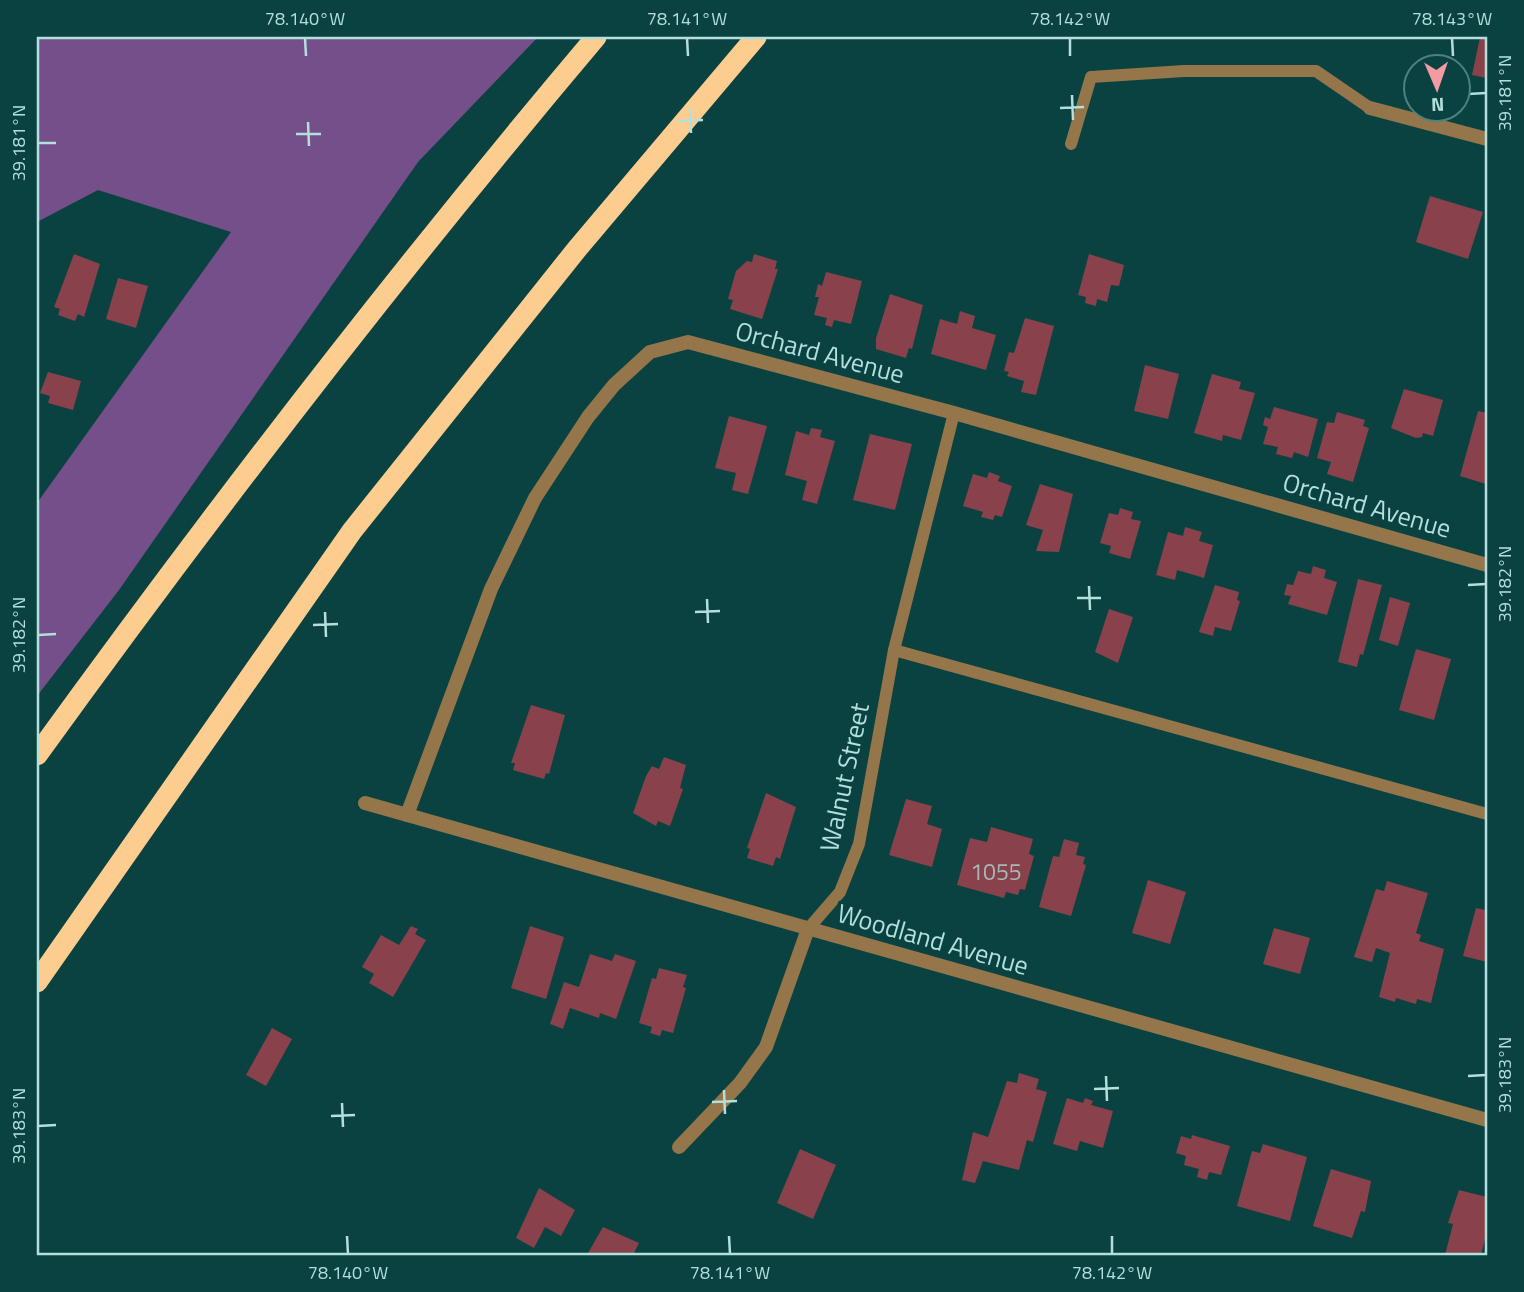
<svg xmlns="http://www.w3.org/2000/svg" width="1524" height="1292" font-family="'Titillium Web',sans-serif">
<style>
.forest{fill:#754f89}
.building{fill:#89414b}
.lines{fill:none;stroke-linecap:round;stroke-linejoin:round}
.lane{stroke:#95754a;stroke-width:12}
.street{stroke:#95754a;stroke-width:14}
.highway{stroke:#fdcd8f;stroke-width:21}
.ticks{fill:none;stroke:#b3dfdd;stroke-width:2.5}
.labels{text-anchor:middle;dominant-baseline:central;stroke-width:7;stroke-linejoin:round;paint-order:stroke}
.number-label{font-size:23px;fill:#a8b8b8}
.street-label{font-size:26px;fill:#b3dfdd;stroke:#0a4241}
.neatline{fill:none;stroke:#b3dfdd;stroke-width:2.5}
.ticks-label{font-size:18px;text-anchor:middle;fill:#b3dfdd}
</style>
<rect width="100%" height="100%" fill="#0a4241"/>
<path class="forest" d="M37,37H538L418,162L119,590L37,696V503L231,232L98,190L37,222Z"/>
<g class="building">
<path d="M1480,37H1487V78L1472,75Z"/>
<path d="M1430,196L1483,212L1468,259L1416,242Z"/>
<path d="M74,254L100,264L84,317L78,314L75,321L58,315L60,309L54,307Z"/>
<path d="M754,254L777,261L775,269H778L762,319L730,309L733,300L728,299L736,271L747,261L752,262Z"/>
<path d="M1089,254L1124,265L1119,286L1111,285L1107,302L1097,299L1096,306L1085,303L1086,297L1078,295Z"/>
<path d="M826,272L862,281L851,324L834,320L832,327L825,325L827,318L814,315L819,297H815L818,284L822,286Z"/>
<path d="M118,278L148,286L136,328L106,319Z"/>
<path d="M890,294L923,305L912,349L909,348L906,358L876,349V338Z"/>
<path d="M960,311L975,316L972,328L996,335L986,370L931,354L940,319L957,324Z"/>
<path d="M1025,318L1054,326L1036,395L1021,392L1024,381L1007,376L1009,372L1004,371L1009,352L1014,353Z"/>
<path d="M1145,365L1179,374L1168,419L1134,411Z"/>
<path d="M48,372L81,381L73,410L48,403L50,396L40,393Z"/>
<path d="M1212,374L1241,382L1239,389L1255,393L1241,440L1223,435L1222,441L1194,433Z"/>
<path d="M1404,389L1443,400L1433,436L1423,433L1422,437L1416,438L1391,428Z"/>
<path d="M1274,407L1318,419L1308,457L1294,452L1292,458L1276,454L1278,447L1263,444L1268,427L1263,425L1265,417L1270,419Z"/>
<path d="M1478,411L1487,413L1486,484L1460,476Z"/>
<path d="M1337,412L1365,420L1363,426L1369,428L1353,482L1327,474L1331,462L1317,458L1327,422L1334,423Z"/>
<path d="M729,416L767,426L748,494L732,490L736,473L715,468Z"/>
<path d="M811,428L822,430L820,437L835,441L817,504L802,500L807,481L785,475L796,431L809,435Z"/>
<path d="M870,434L912,444L895,510L853,500Z"/>
<path d="M989,472L1000,476L998,481L1012,486L1002,517L995,515L993,520L981,517L983,512L963,506L973,474L987,478Z"/>
<path d="M1040,484L1073,494L1059,552L1036,551L1043,530L1026,525Z"/>
<path d="M1120,508L1133,512L1131,519L1141,521L1130,559L1109,553L1111,546L1100,543L1109,513L1118,515Z"/>
<path d="M1185,527L1202,532L1199,541L1213,545L1204,578L1177,570L1175,580L1156,575L1168,532L1183,536Z"/>
<path d="M1313,566L1326,570L1324,578L1337,582L1327,615L1288,604L1291,596L1284,595L1287,584L1293,585L1298,571L1311,574Z"/>
<path d="M1358,579L1382,585L1363,655L1360,654L1357,667L1338,662Z"/>
<path d="M1215,585L1239,592L1237,600L1240,601L1231,631L1215,627L1213,636L1199,632Z"/>
<path d="M1390,597L1410,603L1398,646L1379,640Z"/>
<path d="M1109,609L1133,617L1118,663L1095,652Z"/>
<path d="M1416,649L1451,659L1434,720L1399,710Z"/>
<path d="M531,705L565,715L549,774L546,773L544,779L513,770L515,763H511Z"/>
<path d="M664,757L686,765L680,788L683,789L670,826L658,821L656,826L633,813L646,776L652,766L659,769Z"/>
<path d="M766,793L796,807L780,859L776,857L773,866L747,858L750,849L747,848Z"/>
<path d="M906,799L932,806L927,824L942,829L932,867L889,855Z"/>
<path d="M991,827L1033,839L1029,854L1034,856L1025,890L1020,889L1018,895L1006,892L1004,898L957,885L970,838L987,842Z"/>
<path d="M1064,839L1079,843L1076,855L1085,857L1083,864L1086,865L1071,916L1039,907L1053,856L1059,857Z"/>
<path d="M1148,880L1186,892L1170,944L1132,933Z"/>
<path d="M1387,881L1428,893L1416,933L1421,935L1419,941L1444,949L1431,1003L1417,999L1416,1004L1396,998L1395,1002L1379,997L1390,953L1376,948L1372,962L1354,957L1376,889L1384,891Z"/>
<path d="M1487,904V962L1463,956L1476,908L1485,910Z"/>
<path d="M411,926L418,929L415,934L426,940L393,997L369,983L374,974L362,967L381,935L399,945Z"/>
<path d="M530,926L564,937L546,999L511,988Z"/>
<path d="M1274,928L1310,938L1300,974L1263,964Z"/>
<path d="M590,954L612,961L615,954L636,961L616,1019L600,1013L599,1018L570,1008L563,1029L550,1024L564,982L579,987Z"/>
<path d="M659,968L687,975L683,987L686,988L673,1033L662,1030L660,1036L650,1033L652,1027L639,1023L652,978L656,979Z"/>
<path d="M272,1028L292,1039L266,1086L246,1075Z"/>
<path d="M1019,1073L1039,1079L1036,1089L1047,1092L1033,1142L1027,1140L1019,1170L983,1161L975,1183L962,1180L973,1132L988,1137L1007,1081L1017,1083Z"/>
<path d="M1067,1098L1083,1103L1085,1098L1093,1101L1091,1105L1113,1111L1103,1148L1080,1141L1077,1151L1053,1144Z"/>
<path d="M1192,1135L1230,1146L1221,1175L1209,1172L1207,1180L1197,1177L1199,1169L1184,1165L1186,1156L1176,1153L1181,1136L1191,1139Z"/>
<path d="M1263,1144L1307,1157L1290,1221L1237,1206L1252,1151L1260,1153Z"/>
<path d="M800,1149L836,1165L813,1219L777,1203Z"/>
<path d="M1331,1169L1371,1181L1365,1212L1361,1211L1352,1238L1313,1226Z"/>
<path d="M539,1188L575,1210L561,1236L545,1227L534,1248L516,1238Z"/>
<path d="M1459,1190L1487,1197V1231L1481,1255H1445L1453,1224L1448,1223Z"/>
<path d="M603,1227L639,1243L633,1255L588,1253Z"/>
</g>
<g class="lines">
<g class="lane">
<path d="M1071,144L1091,77L1184,71H1316L1370,108"/>
<path d="M894,650L1487,814"/>
<path d="M808,929L840,892L859,844L894,650L954,413"/>
</g>
<g class="street">
<path d="M1370,108L1487,139"/>
<path d="M365,803L1487,1120"/>
<path d="M407,815L491,589L535,498L588,417L614,385L650,352L688,342L954,413L1487,565"/>
<path d="M679,1147L740,1083L766,1047L808,929"/>
</g>
<g class="highway">
<path d="M37,755C215,509 400,269 596,37"/>
<path d="M37,982L352,531L577,249L756,37"/>
</g>
</g>
<path class="ticks" d="M305,38L306,56M687,38L688,56M1070,38V56M1452,38L1453,56M1468,94L1486,93M1072,95L1073,120M690,108L691,133M1060,108L1084,107M678,121L703,120M308,122L309,146M296,134H321M38,143H56M1468,585L1486,584M1089,586L1090,610M1077,598H1101M707,599L708,623M325,612L326,637M695,612L720,611M313,625L338,624M38,635L56,634M1106,1076L1107,1101M1468,1076L1486,1075M1094,1089L1119,1088M724,1090L725,1114M712,1102L737,1101M342,1103L343,1127M331,1116L355,1115M38,1126L56,1125M347,1236L348,1254M729,1236L730,1254M1112,1236V1254"/>
<g class="labels">
<g class="number-label">
<text x="996" y="871">1055</text>
</g>
<g class="street-label">
<text transform="translate(820 352) rotate(15)">Orchard Avenue</text>
<text transform="translate(1367 505) rotate(16)">Orchard Avenue</text>
<text transform="translate(844 777) rotate(-78)">Walnut Street</text>
<text transform="translate(933 939) rotate(16)">Woodland Avenue</text>
</g>
</g>
<rect width="1524" height="1292" fill="none" stroke="#0a4241" stroke-width="77"/>
<g transform="translate(1437 88) rotate(178)"><circle r="33" fill="#0a4241" stroke="#4e817f" stroke-width="2"/>
<path d="M0-5L12 26L0 18L-12 26Z" fill="#f49aa3"/>
<text y="-10" font-size="19" font-weight="bold" text-anchor="middle" fill="#b3dfdd">N</text>
</g>
<rect x="38" y="38" width="1448" height="1216" class="neatline"/>
<g class="ticks-label">
<text x="305" y="25">78.140°W</text>
<text x="687" y="25">78.141°W</text>
<text x="1070" y="25">78.142°W</text>
<text x="1452" y="25">78.143°W</text>
<text transform="translate(1505 93) rotate(-90)" y="6">39.181°N</text>
<text transform="translate(19 143) rotate(-90)" y="6">39.181°N</text>
<text transform="translate(1505 584) rotate(-90)" y="6">39.182°N</text>
<text transform="translate(19 635) rotate(-90)" y="6">39.182°N</text>
<text transform="translate(1505 1075) rotate(-90)" y="6">39.183°N</text>
<text transform="translate(19 1126) rotate(-90)" y="6">39.183°N</text>
<text x="348" y="1279">78.140°W</text>
<text x="730" y="1279">78.141°W</text>
<text x="1112" y="1279">78.142°W</text>
</g>
</svg>
